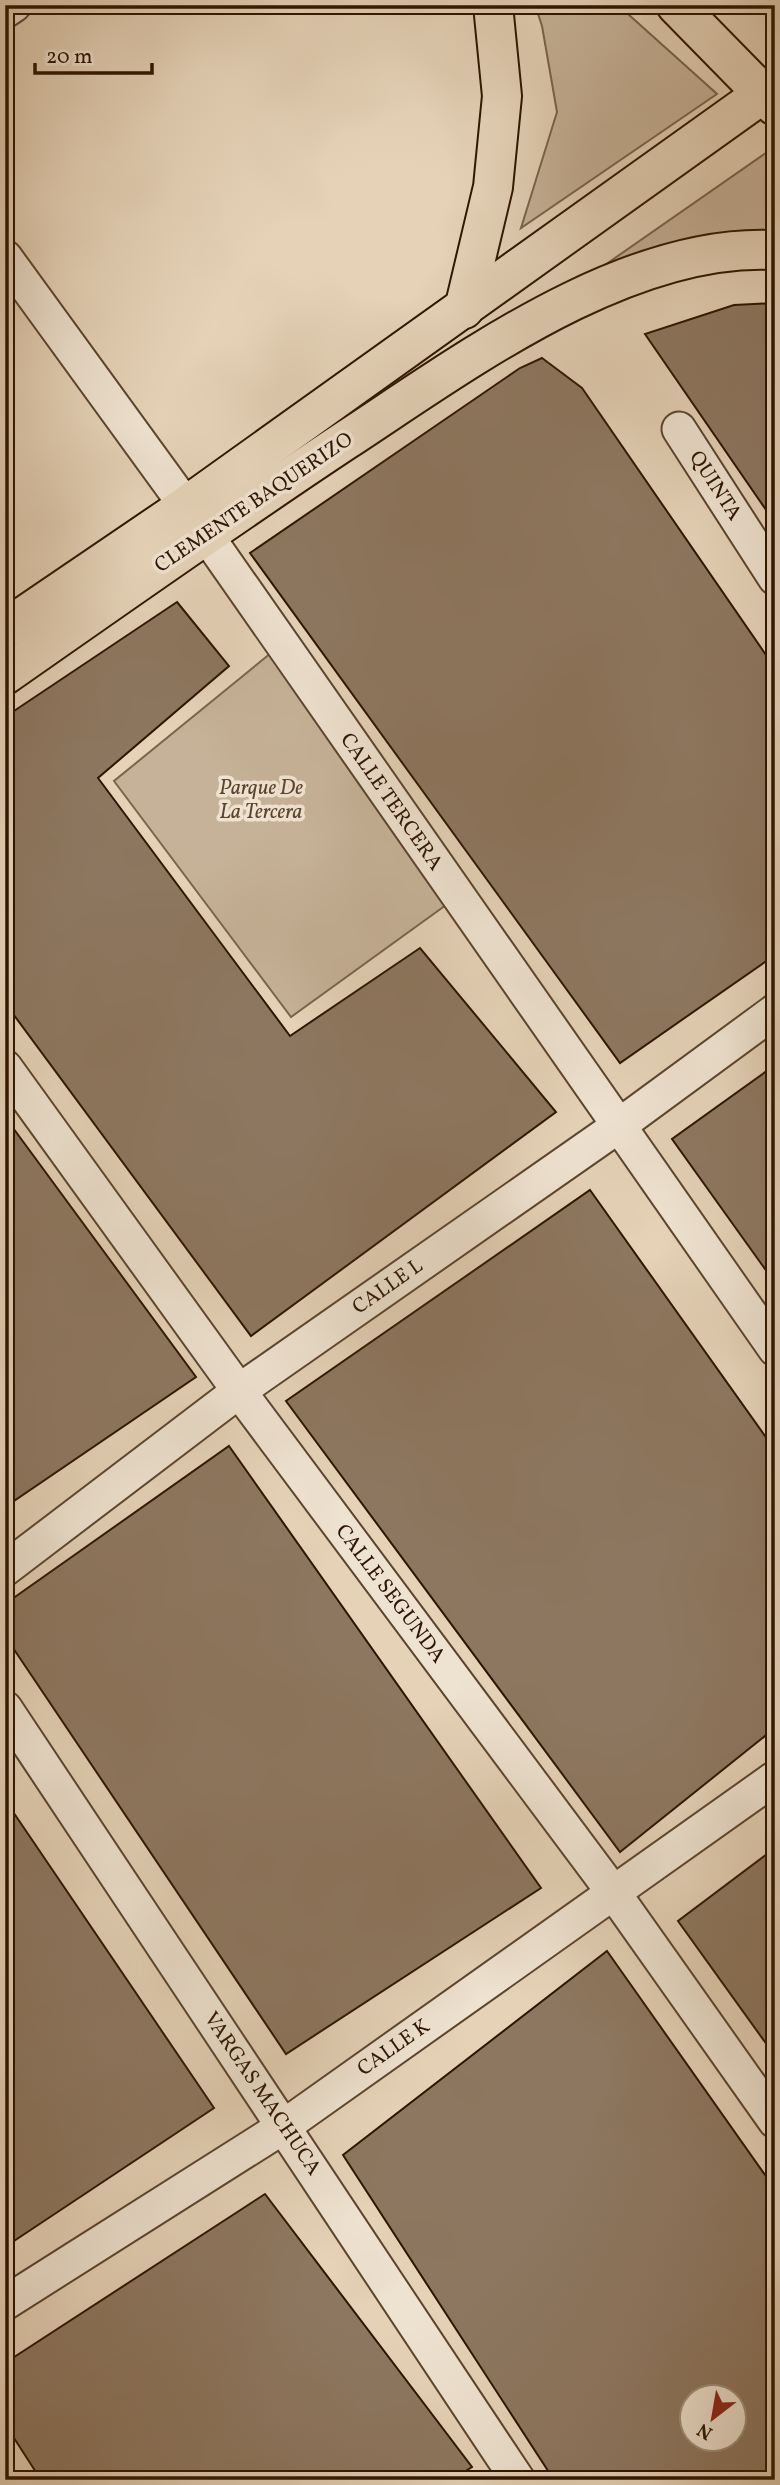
<svg xmlns="http://www.w3.org/2000/svg" width="780" height="2485" font-family="Vollkorn,serif">
<style>
.green{fill:#c6b298;stroke:#7a644c;stroke-width:2}
.building{fill:#8d7760;stroke:#2e1501;stroke-width:2;fill-rule:evenodd}
.lines{fill:none;stroke-linecap:round;stroke-linejoin:round}
.minor-casing{stroke:#5c442e;stroke-width:37}
.primary-casing{stroke:#2e1501;stroke-width:42}
.trunk-casing{stroke:#2e1501;stroke-width:42}
.minor{stroke:#eee2d0;stroke-width:33}
.primary{stroke:#e5d2b7;stroke-width:38}
.trunk{stroke:#e5d2b7;stroke-width:38}
.labels{text-anchor:middle;dominant-baseline:central;stroke-width:7;stroke-linejoin:round;paint-order:stroke}
.street-label{font-size:21px;fill:#2e1501;stroke:#eee2d0}
.park-label{font-size:21px;font-style:italic;fill:#5c442e;stroke:#eee2d0}
</style>
<rect width="100%" height="100%" fill="#e5d2b7"/>
<filter id="stains"><feTurbulence type="fractalNoise" baseFrequency=".00286" numOctaves="4"/><feColorMatrix values="0 0 0 0 .2 0 0 0 0 .09 0 0 0 0 .02 0 0 0 .5 -.17"/></filter>
<radialGradient id="worn" r=".72"><stop offset=".6" stop-color="#630" stop-opacity="0"/><stop offset="1" stop-color="#630" stop-opacity=".3"/></radialGradient>
<g class="green">
<path d="M535,5H618L717,94L521,228L557,112L542,26Z"/>
<path d="M773,148L775,231L704,237L602,267Z"/>
<path d="M282,644L457,897L291,1017L114,781Z"/>
</g>
<g class="building">
<path d="M775,303V523L645,334L734,305Z"/>
<path d="M542,358L582,388L775,668V955L620,1063L250,553L520,368Z"/>
<path d="M177,602L229,666L98,778L290,1036L420,948L556,1112L251,1336L5,1003V717Z"/>
<path d="M775,1065V1283L672,1139Z"/>
<path d="M5,1117L196,1377L5,1507Z"/>
<path d="M590,1190L775,1450V1728L620,1852L286,1401Z"/>
<path d="M229,1446L541,1888L286,2054L5,1636V1604Z"/>
<path d="M5,1800L214,2108L5,2247Z"/>
<path d="M775,1848V2056L678,1921Z"/>
<path d="M607,1951L775,2189V2480H554L343,2155ZM692,2398H734V2440H692Z"/>
<path d="M265,2194L472,2467L451,2480H41L5,2424V2363Z"/>
</g>
<g class="lines">
<g class="minor-casing">
<g id="minor">
<path d="M5,11L14,5"/>
<path d="M5,257L186,506L775,1349"/>
<path d="M679,429L775,578"/>
<path d="M5,1067L239,1391L613,1892L775,2121"/>
<path d="M5,1569L239,1391L617,1127L775,1011"/>
<path d="M5,1708L518,2480"/>
<path d="M5,2303L283,2127L775,1778"/>
</g>
</g>
<g class="primary-casing">
<g id="primary">
<path d="M5,629L186,506L775,85"/>
<path d="M5,675C118,596 231,516 346,440C465,362 626,242 775,250"/>
</g>
</g>
<g class="trunk-casing">
<g id="trunk">
<path d="M676,5L775,106"/>
<path d="M464,309L493,187L502,96L493,5"/>
</g>
</g>
<use href="#minor" class="minor"/>
<use href="#primary" class="primary"/>
<use href="#trunk" class="trunk"/>
</g>
<g class="labels">
<g class="street-label">
<text transform="translate(715 486) rotate(57)">QUINTA</text>
<text transform="translate(254 503) rotate(-34)">CLEMENTE BAQUERIZO</text>
<text transform="translate(391 802) rotate(55)">CALLE TERCERA</text>
<text transform="translate(388 1287) rotate(-35)">CALLE L</text>
<text transform="translate(390 1594) rotate(53)">CALLE SEGUNDA</text>
<text transform="translate(394 2048) rotate(-35)">CALLE K</text>
<text transform="translate(262 2094) rotate(56)">VARGAS MACHUCA</text>
</g>
<g class="park-label">
<text x="261" y="788">Parque De<tspan x="261" dy="24">La Tercera</tspan></text>
</g>
</g>
<rect width="780" height="2485" fill="none" stroke="#e5d2b7" stroke-width="28"/>
<rect x="7" y="7" width="766" height="2471" fill="none" stroke="#2e1501" stroke-width="3.5"/>
<rect x="14" y="14" width="752" height="2457" fill="none" stroke="#2e1501" stroke-width="2"/>
<g transform="translate(713 2418) rotate(211)"><circle r="33" fill="#eee2d0" stroke="#a1907d" stroke-width="2"/>
<path d="M0-5L12 26L0 18L-12 26Z" fill="#8f2418"/>
<text y="-10" font-size="19" font-weight="bold" text-anchor="middle" fill="#2e1501">N</text>
</g>
<path d="M35 63v10h117v-10" fill="none" stroke="#2e1501" stroke-width="3.5"/>
<text x="46" y="63" font-size="21" fill="#2e1501" stroke="#eee2d0" stroke-width="5" paint-order="stroke">20 m</text>
<rect width="100%" height="100%" filter="url(#stains)"/>
<rect width="100%" height="100%" fill="url(#worn)"/>
</svg>
